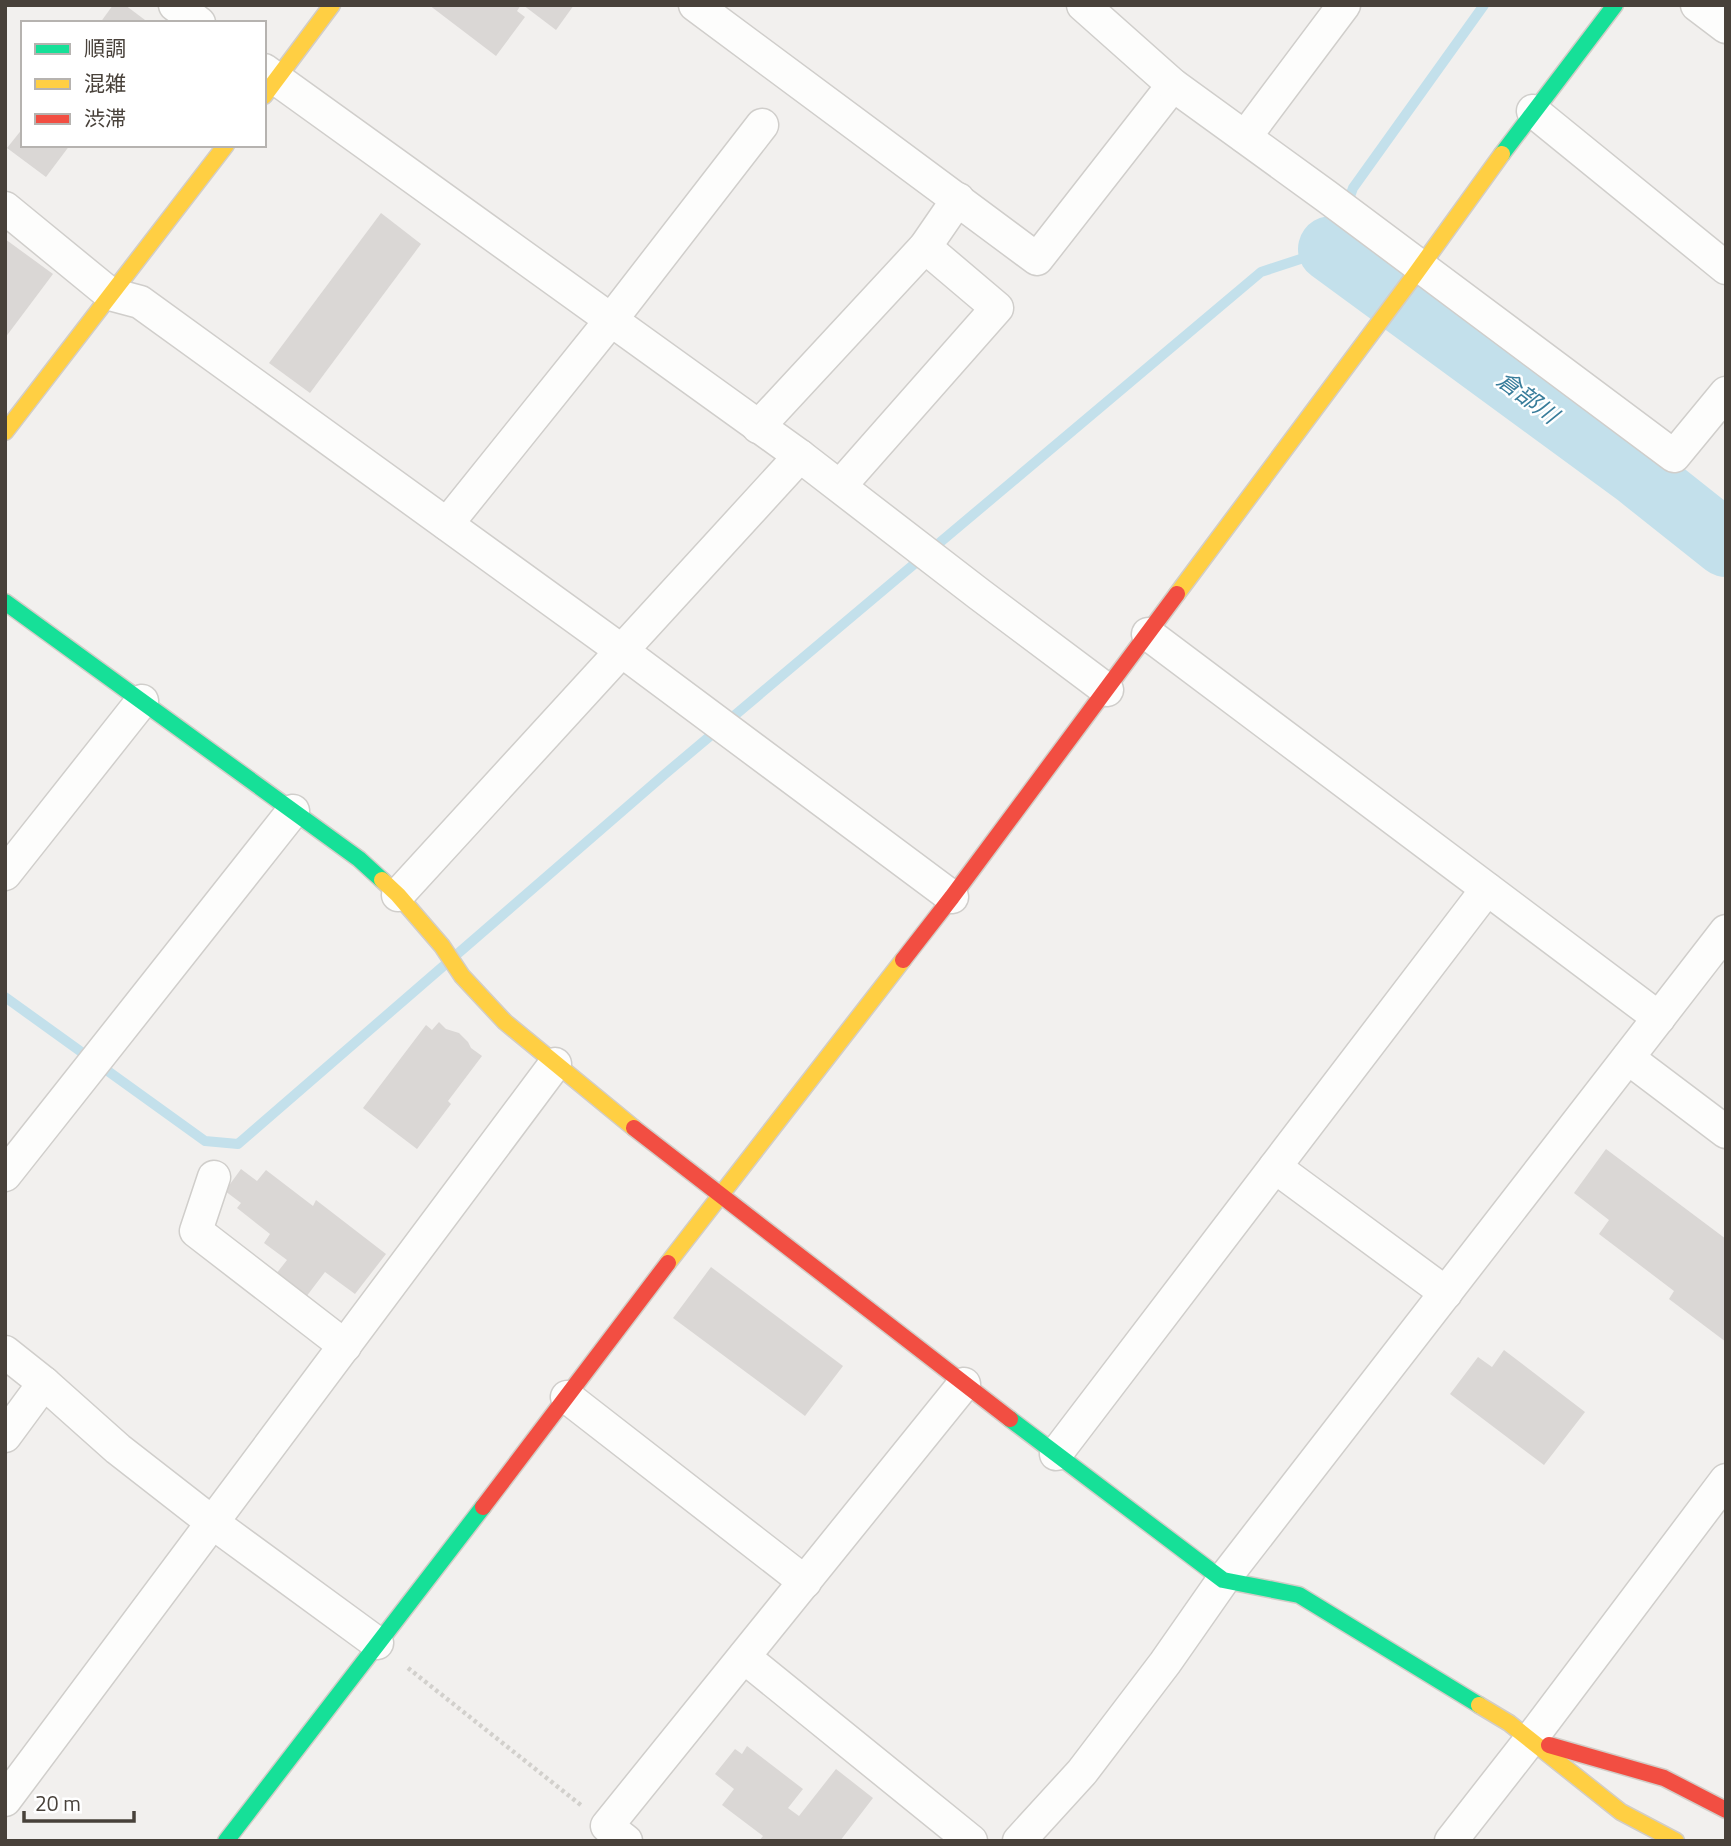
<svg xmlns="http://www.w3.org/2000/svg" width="1731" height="1846" font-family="'Titillium Web','Noto Sans JP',sans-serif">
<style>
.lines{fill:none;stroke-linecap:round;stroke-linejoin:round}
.stream{stroke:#c3e0eb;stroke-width:10}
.river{stroke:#c3e0eb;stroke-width:66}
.building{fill:#dad7d5}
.street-casing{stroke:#d0cecb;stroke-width:35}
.fast-casing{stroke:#d2cdc7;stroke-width:19}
.slow-casing{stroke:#d2cdc7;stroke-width:19}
.jam-casing{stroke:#d2cdc7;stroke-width:19}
.path{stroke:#d2d0cc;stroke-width:4.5;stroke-dasharray:3.5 3.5;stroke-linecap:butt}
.street{stroke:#fdfdfc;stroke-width:32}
.fast{stroke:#16e098;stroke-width:16}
.slow{stroke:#ffcf43;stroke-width:16}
.jam{stroke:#f24e42;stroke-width:16}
.labels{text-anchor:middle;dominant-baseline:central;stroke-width:5;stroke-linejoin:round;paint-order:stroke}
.water-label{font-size:23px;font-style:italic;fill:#397d9b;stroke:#fff}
</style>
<rect width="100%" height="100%" fill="#f2f0ee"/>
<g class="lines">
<path class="stream" d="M5,997L205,1141L238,1144L665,774L1261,272L1331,249L1353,188L1484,5"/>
<path class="river" d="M1331,249L1638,474L1726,544"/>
</g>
<g class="building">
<path d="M113,5H125L149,23H100Z"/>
<path d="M429,5H521L517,11L525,17L496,56Z"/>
<path d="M523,5H574L556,30Z"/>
<path d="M23,128V145H70L46,177L7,148Z"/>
<path d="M381,213L421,244L310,393L269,363Z"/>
<path d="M5,239L53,274L5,338Z"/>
<path d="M439,1022L446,1029L459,1033L468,1042L471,1048L482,1056L448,1101L451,1104L417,1149L363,1108L426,1025L432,1030Z"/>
<path d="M1606,1149L1726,1239V1342L1669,1299L1674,1291L1599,1234L1609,1220L1574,1193Z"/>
<path d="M241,1169L257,1181L266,1170L313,1206L316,1200L386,1254L355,1294L325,1272L306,1297L276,1274L287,1260L264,1243L270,1234L237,1208L241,1203L225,1191Z"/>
<path d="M711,1267L843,1366L805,1416L673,1318Z"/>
<path d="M1504,1350L1585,1412L1544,1465L1450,1394L1478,1357L1492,1367Z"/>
<path d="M747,1746L803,1789L788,1808L799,1816L836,1769L873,1798L840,1841H759L763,1836L722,1805L734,1789L715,1774L735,1749L742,1754Z"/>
</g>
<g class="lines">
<g class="street-casing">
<g id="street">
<path d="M175,5L199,23"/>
<path d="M695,5L1037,259L1173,85"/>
<path d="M1083,5L1173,85L1326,196L1674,456L1726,393"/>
<path d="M1697,5L1726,27"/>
<path d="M264,70L800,456L979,594L1107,690"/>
<path d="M1533,111L1726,268"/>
<path d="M1245,137L1344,5"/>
<path d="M5,208L110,294L140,302L622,651L952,897"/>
<path d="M758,427L925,247L958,199"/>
<path d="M840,486L997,308L925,247"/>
<path d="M447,524L611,320L762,125"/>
<path d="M1148,634L1659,1018"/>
<path d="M5,874L142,701"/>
<path d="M398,895L800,456"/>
<path d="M1628,1058L1726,1132"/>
<path d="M1275,1167L1446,1293"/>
<path d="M5,1175L293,811"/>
<path d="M214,1177L196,1231L345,1346"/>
<path d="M5,1352L44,1383L5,1436"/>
<path d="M44,1383L118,1449L213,1523L377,1643"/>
<path d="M567,1397L805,1582"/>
<path d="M1056,1454L1487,889"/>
<path d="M744,1657L971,1841"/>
<path d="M5,1800L555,1064"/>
<path d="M626,1841L607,1826L964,1384"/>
<path d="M1019,1841L1082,1772L1165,1663L1223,1580L1726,931"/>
<path d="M1451,1841L1530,1740L1726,1480"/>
</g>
</g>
<g class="fast-casing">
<g id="fast">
<path d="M1502,154L1615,5"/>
<path d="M5,602L359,859L382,880"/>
<path d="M1010,1419L1223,1580L1299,1595L1479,1705"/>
<path d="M226,1841L483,1507"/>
</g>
</g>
<g class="slow-casing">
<g id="slow">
<path d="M264,96L332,5"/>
<path d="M5,432L226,145"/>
<path d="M1177,594L1414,276L1502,154"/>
<path d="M382,880L398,895L442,946L462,976L505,1022L634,1128"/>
<path d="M668,1263L903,960"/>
<path d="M1479,1705L1509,1723L1621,1812L1676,1841"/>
</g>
</g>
<g class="jam-casing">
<g id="jam">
<path d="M903,960L952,897L1177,594"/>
<path d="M634,1128L1010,1419"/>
<path d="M483,1507L668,1263"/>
<path d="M1549,1745L1664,1778L1726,1810"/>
</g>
</g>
<path class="path" d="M408,1668L582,1806"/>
<use href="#street" class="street"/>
<use href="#fast" class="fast"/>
<use href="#slow" class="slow"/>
<use href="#jam" class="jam"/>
</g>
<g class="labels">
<g class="water-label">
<text transform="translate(1528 397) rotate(37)">倉部川</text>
</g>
</g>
<rect width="1731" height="1846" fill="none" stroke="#48413a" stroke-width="14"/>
<rect x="21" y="21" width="245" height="126" fill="#ffffff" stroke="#b6b3b0" stroke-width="2"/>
<rect x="35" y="44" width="35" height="10" fill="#16e098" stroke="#b6b3b0" stroke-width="2"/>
<text x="84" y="56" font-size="21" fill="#48413a">順調</text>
<rect x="35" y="79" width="35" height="10" fill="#ffcf43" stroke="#b6b3b0" stroke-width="2"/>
<text x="84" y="91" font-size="21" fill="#48413a">混雑</text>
<rect x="35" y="114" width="35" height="10" fill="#f24e42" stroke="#b6b3b0" stroke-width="2"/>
<text x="84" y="126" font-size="21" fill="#48413a">渋滞</text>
<path d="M24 1811v10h110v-10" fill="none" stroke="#48413a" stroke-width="3.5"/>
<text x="35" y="1811" font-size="21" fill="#48413a" stroke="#ffffff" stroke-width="5" paint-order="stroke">20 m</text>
</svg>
